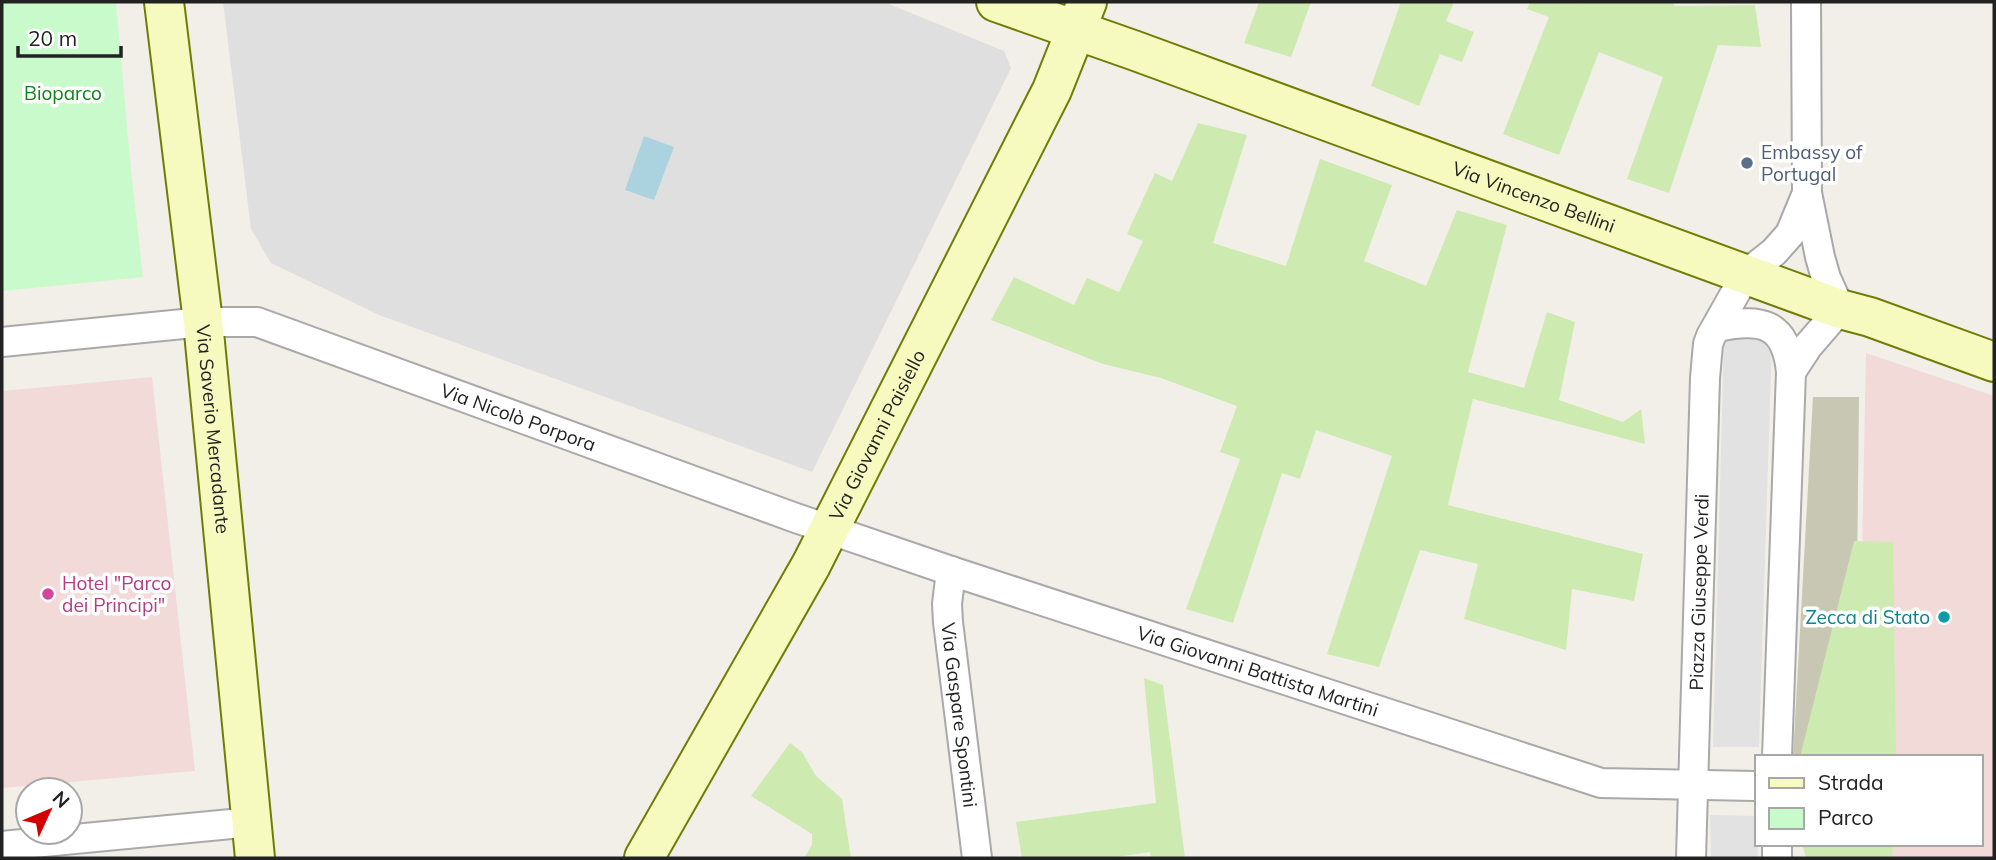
<svg xmlns="http://www.w3.org/2000/svg" width="1996" height="860" font-family="Mulish,sans-serif">
<style>
.residential{fill:#e0dfdf}
.commercial{fill:#f2dad9}
.construction{fill:#c7c7b4}
.grass{fill:#cdebb0}
.park{fill:#c8facc}
.parking{fill:#e2e2e2}
.water{fill:#aad3df}
.lines{fill:none;stroke-linecap:round;stroke-linejoin:round}
.street-casing{stroke:#a9a9a9;stroke-width:32}
.secondary-casing{stroke:#707d05;stroke-width:42}
.street{stroke:#fff;stroke-width:28}
.secondary{stroke:#f7fabf;stroke-width:38}
.service-dot{fill:#5c6f8a;stroke:#fff;stroke-width:2.5}
.hotel-dot{fill:#d1479c;stroke:#fff;stroke-width:2.5}
.culture-dot{fill:#0f9aa8;stroke:#fff;stroke-width:2.5}
.labels{text-anchor:middle;dominant-baseline:central;stroke-width:7;stroke-linejoin:round;paint-order:stroke}
.park-label{font-size:19px;fill:#0c8416;stroke:#fff}
.service-label{font-size:19px;fill:#4e5e75;stroke:#fff;text-anchor:start}
.street-label{font-size:19px;fill:#222;stroke:#fff}
.hotel-label{font-size:19px;fill:#b23c85;stroke:#fff;text-anchor:start}
.culture-label{font-size:19px;fill:#0d838f;stroke:#fff;text-anchor:end}
</style>
<rect width="100%" height="100%" fill="#f2efe9"/>
<path class="residential" d="M223,2H884L1004,51L1011,68L812,472L379,315L271,263L251,229Z"/>
<g class="commercial">
<path d="M1866,353L1994,396V858H1856V844H1980V757H1858Z"/>
<path d="M152,377L195,771L2,788V391Z"/>
</g>
<path class="construction" d="M1813,397H1859L1855,757H1793Z"/>
<g class="grass">
<path d="M1259,2H1311L1291,57L1244,43Z"/>
<path d="M1401,2H1454L1446,21L1474,32L1462,62L1440,54L1419,106L1371,86Z"/>
<path d="M1530,2H1577L1579,4L1581,2H1674V6L1755,5L1761,47L1718,45L1669,193L1627,179L1663,77L1599,52L1559,155L1503,134L1549,17L1527,9Z"/>
<path d="M1198,123L1247,135L1213,243L1286,266L1320,159L1392,185L1364,261L1426,286L1457,210L1507,225L1468,372L1524,388L1547,312L1575,322L1559,400L1623,422L1641,409L1645,444L1473,399L1448,505L1643,554L1634,601L1572,589L1566,650L1464,619L1478,564L1420,550L1379,667L1327,654L1392,456L1316,430L1300,479L1282,473L1233,623L1186,609L1240,459L1220,452L1237,406L1161,378L1103,364L991,320L1014,277L1074,305L1087,278L1119,292L1143,241L1127,234L1155,173L1172,181Z"/>
<path d="M1854,541L1893,542L1896,757H1800Z"/>
<path d="M1144,678L1163,685L1185,858H1151L1150,852L1110,858H1022L1016,822L1156,803Z"/>
<path d="M790,743L802,752L816,776L842,799L851,858H804L812,845V834L751,796Z"/>
<path d="M1802,844H1893L1892,858H1806Z"/>
</g>
<path class="park" d="M2,2H116L130,160L143,277L2,291Z"/>
<g class="parking">
<path d="M1724,338L1772,341L1759,747H1713Z"/>
<path d="M1710,815L1756,816L1758,858H1711Z"/>
</g>
<path class="water" d="M644,136L674,147L654,200L625,190Z"/>
<g class="lines">
<g class="street-casing">
<g id="street">
<path d="M1717,327C1761,318 1786,322 1791,372"/>
<path id="s1" d="M2,342L203,322H257L793,517L951,571L1601,783L1756,786"/>
<path id="s2" d="M951,571L947,604L948,622L977,858"/>
<path d="M1777,757L1791,372L1808,346L1840,309L1826,278L1820,257L1807,193L1806,2"/>
<path d="M1777,844V858"/>
<path d="M2,846L252,822"/>
<path id="s3" d="M1691,858L1705,378L1708,344L1711,336L1746,274L1774,252L1790,234L1807,193"/>
</g>
</g>
<g class="secondary-casing">
<g id="secondary">
<path id="s4" d="M164,2L203,322L255,858"/>
<path id="s5" d="M996,2L1133,50L1840,309L1870,317L1994,362"/>
<path id="s6" d="M644,858L811,565L1052,90L1087,2"/>
</g>
</g>
<use href="#street" class="street"/>
<use href="#secondary" class="secondary"/>
</g>
<circle class="service-dot" cx="1747" cy="163" r="7"/>
<circle class="hotel-dot" cx="48" cy="594" r="7"/>
<circle class="culture-dot" cx="1944" cy="617" r="7"/>
<g class="labels">
<g class="park-label">
<text x="63" y="93">Bioparco</text>
</g>
<g class="service-label">
<text x="1761" y="152">Embassy of<tspan x="1761" dy="22">Portugal</tspan></text>
</g>
<g class="street-label">
<text stroke="none"><textPath href="#s5" startOffset="572">Via Vincenzo Bellini</textPath></text>
<text stroke="none"><textPath href="#s1" startOffset="534">Via Nicolò Porpora</textPath></text>
<text stroke="none"><textPath href="#s4" startOffset="430">Via Saverio Mercadante</textPath></text>
<text stroke="none"><textPath href="#s6" startOffset="483">Via Giovanni Paisiello</textPath></text>
<text stroke="none"><textPath href="#s3" startOffset="266">Piazza Giuseppe Verdi</textPath></text>
<text stroke="none"><textPath href="#s1" startOffset="1316">Via Giovanni Battista Martini</textPath></text>
<text stroke="none"><textPath href="#s2" startOffset="145">Via Gaspare Spontini</textPath></text>
</g>
<g class="hotel-label">
<text x="62" y="583">Hotel "Parco<tspan x="62" dy="22">dei Principi"</tspan></text>
</g>
<g class="culture-label">
<text x="1930" y="617">Zecca di Stato</text>
</g>
</g>
<rect width="1996" height="860" fill="none" stroke="#222222" stroke-width="7"/>
<rect x="1755" y="755" width="228" height="91" fill="#ffffff" stroke="#a7a7a7" stroke-width="2"/>
<rect x="1769" y="778" width="35" height="10" fill="#f7fabf" stroke="#a7a7a7" stroke-width="2"/>
<text x="1818" y="790" font-size="21" fill="#222222">Strada</text>
<rect x="1769" y="808" width="35" height="21" fill="#c8facc" stroke="#a7a7a7" stroke-width="2"/>
<text x="1818" y="825" font-size="21" fill="#222222">Parco</text>
<g transform="translate(49 811) rotate(46)"><circle r="33" fill="#ffffff" stroke="#a7a7a7" stroke-width="2"/>
<path d="M0-5L12 26L0 18L-12 26Z" fill="#d40000"/>
<text y="-10" font-size="19" font-weight="bold" text-anchor="middle" fill="#222222">N</text>
</g>
<path d="M18 46v10h103v-10" fill="none" stroke="#222222" stroke-width="3.5"/>
<text x="28" y="46" font-size="21" fill="#222222" stroke="#ffffff" stroke-width="5" paint-order="stroke">20 m</text>
</svg>
